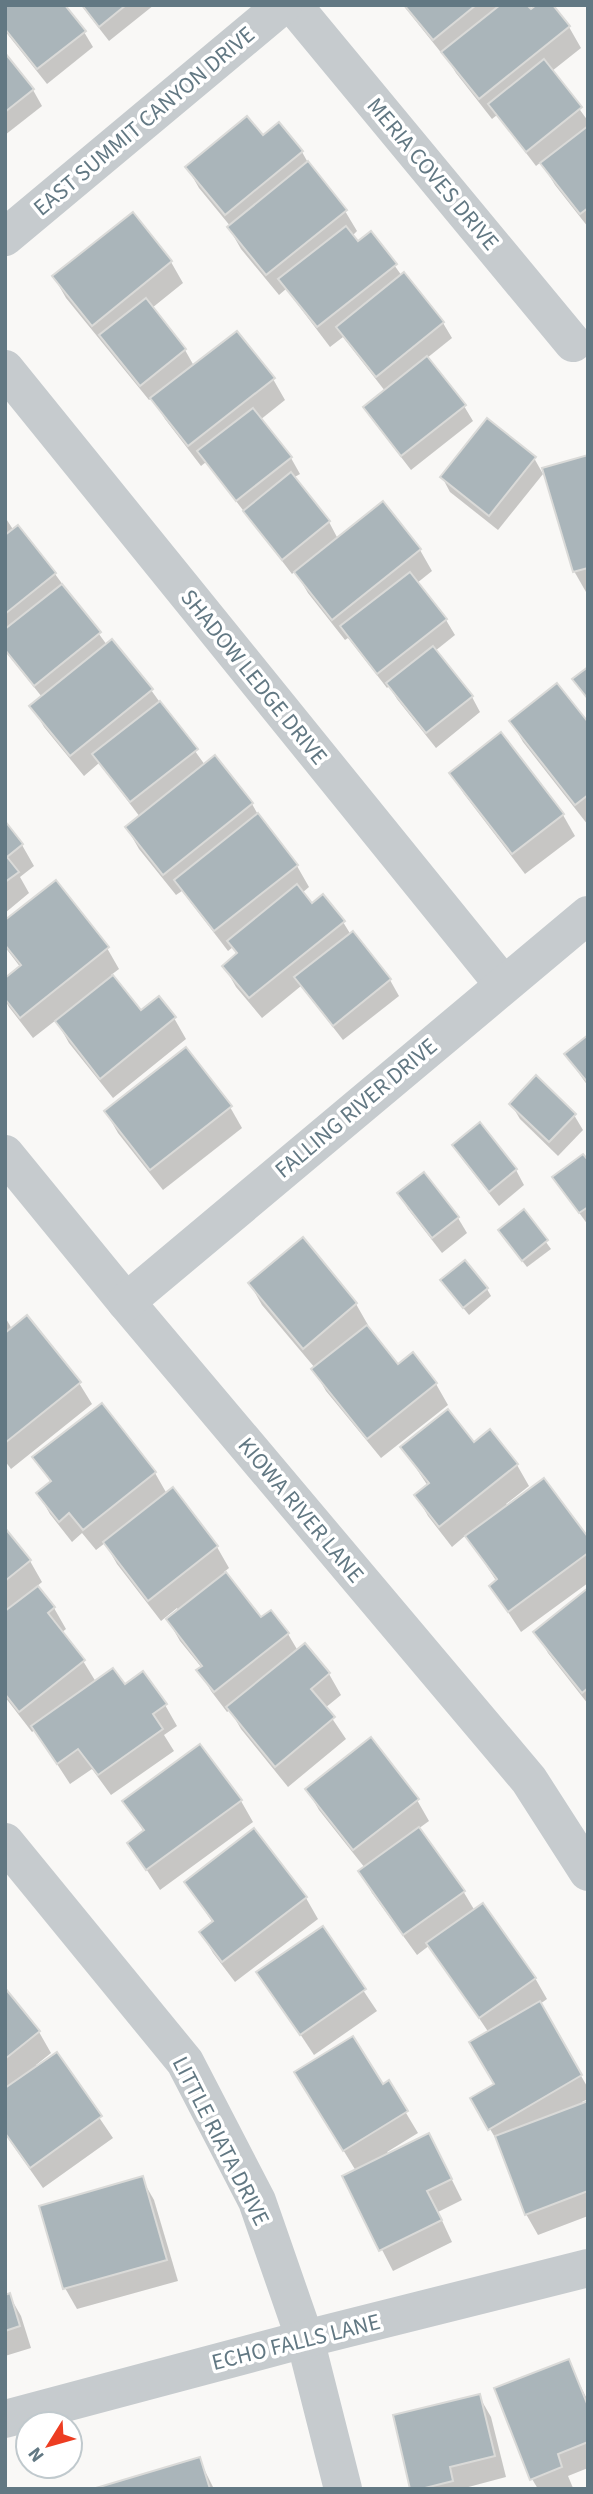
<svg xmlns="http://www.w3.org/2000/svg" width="593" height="2494" font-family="'Source Sans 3',sans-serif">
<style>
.shadow{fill:#0003}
.building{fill:#aab5ba;stroke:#dadad8;stroke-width:2}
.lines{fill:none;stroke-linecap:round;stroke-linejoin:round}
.minor{stroke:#c6cbce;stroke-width:38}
.labels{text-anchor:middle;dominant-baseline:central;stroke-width:7;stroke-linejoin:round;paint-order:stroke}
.street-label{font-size:23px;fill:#627883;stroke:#fff}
</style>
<rect width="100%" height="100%" fill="#f9f8f6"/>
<g class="shadow">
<path d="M5,5L84,32L93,47L47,84L5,31Z"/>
<path d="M81,5H154L109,41Z"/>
<path d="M403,5H525L530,12L551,5L569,27L581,48L552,71L588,121V227L555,185L541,162L536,166L497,115L492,119L456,73L444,53L443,55Z"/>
<path d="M5,55L33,90L42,106L5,135Z"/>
<path d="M263,137L302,152L311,168L345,211L357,231L352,236L358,244L371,233L402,276L443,323L452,338L427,358L464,406L473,421L411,470L374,422L365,407L385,391L343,337L330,347L286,289L279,295L241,249L229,228L231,227L199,188L187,167Z"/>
<path d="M133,215L171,262L183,283L152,308L185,350L194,366L237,333L273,379L285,400L260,420L291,458L300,474L293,478L329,522L338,539L383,503L420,550L432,571L417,583L446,620L455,635L435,651L472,697L480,712L436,748L397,699L389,686L387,688L348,638L345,640L308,593L295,571L292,574L206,462L201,466L165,419L152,398L149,400L66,298L54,277Z"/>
<path d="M588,457V592H586L574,571Z"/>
<path d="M534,458L543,474L498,530L450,492L442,477Z"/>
<path d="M5,517L14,531L17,528L55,574L107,645L151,690L205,765L215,758L252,804L261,820L297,866L309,887L302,893L312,905L343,922L351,935L353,933L390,980L399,996L343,1040L301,986L262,1018L236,987L224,966L237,955L233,947L228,951L182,891L176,895L139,849L127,828L140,817L99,763L84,776L44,727L32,706L42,697L5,651Z"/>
<path d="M511,721L588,725V825L523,742Z"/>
<path d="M501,735L563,815L575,836L525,874L464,794L451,773Z"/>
<path d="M5,824L22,845L34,866L20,877L29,893L5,913Z"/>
<path d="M5,923L107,948L119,969L111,975L141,1013L158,999L174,1018L186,1039L113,1098L69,1043L56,1020L33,1038L9,1007L5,1000V980L21,968L5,947Z"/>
<path d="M588,1038V1086L566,1055Z"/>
<path d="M511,1104L574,1115L583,1130L558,1156L520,1119Z"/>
<path d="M230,1107L242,1128L163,1190L118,1133L106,1112Z"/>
<path d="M479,1125L516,1170L524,1185L499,1206L463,1160L454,1145Z"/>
<path d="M588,1163V1225L554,1178Z"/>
<path d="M399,1194L458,1218L467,1233L442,1253L408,1209Z"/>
<path d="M524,1212L551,1249L527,1267L504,1238Z"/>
<path d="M250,1284L356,1304L368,1325L366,1327L398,1366L436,1384L448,1405L381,1458L326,1391L314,1370L315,1368L262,1305Z"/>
<path d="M447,1288L487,1289L491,1296L469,1315Z"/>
<path d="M5,1317L12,1329L27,1318L79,1383L92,1404L11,1469L5,1461Z"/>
<path d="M474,1444L517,1465L529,1486L506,1504L508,1506L588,1540V1583L521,1632L491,1586L497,1582L466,1535L452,1547L428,1516L416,1495L428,1486L402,1447Z"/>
<path d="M35,1457L155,1473L167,1494L217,1547L229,1568L224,1572L261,1619L288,1634L298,1651L329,1674L341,1695L325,1708L346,1739L288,1787L241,1729L230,1710L227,1712L211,1691L199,1670L202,1668L180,1641L168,1620L179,1611L177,1608L161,1621L117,1564L105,1543L96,1550L82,1533L72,1542L50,1514L38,1493L51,1483Z"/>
<path d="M5,1530L30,1561L42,1582L36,1587L54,1608L66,1629L61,1633L83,1661L96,1682L124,1687L165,1705L177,1726L164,1735L174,1751L111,1795L92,1769L70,1784L35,1730L32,1732L5,1697Z"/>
<path d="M588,1591V1704L548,1653L536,1632Z"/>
<path d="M307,1789L417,1800L429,1821L418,1829L463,1891L475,1911L535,1978L547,1999L540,2004L588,2088V2099L582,2102L583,2104L588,2103V2216L538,2235L526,2214L502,2149L472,2099L496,2084L489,2033L430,1945L417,1955L372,1893L360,1872L365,1868L319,1810Z"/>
<path d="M124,1801H241L253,1822L160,1890L129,1843L144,1832Z"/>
<path d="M186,1883L306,1898L318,1919L235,1982L213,1953L201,1932L213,1923Z"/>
<path d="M322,1929L377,2011L314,2055L259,1972Z"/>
<path d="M5,1991L39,2032L51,2053L36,2065L38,2067L56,2054L113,2138L43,2188L5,2134Z"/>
<path d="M388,2083L418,2133L387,2152L389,2154L440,2156L462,2200L438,2212L452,2242L393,2271L344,2176L356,2171L309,2094L382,2087Z"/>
<path d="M142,2179L154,2200L178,2281L77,2309L65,2288Z"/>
<path d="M9,2295L21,2316L31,2348L5,2356V2296Z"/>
<path d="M568,2361L588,2401V2468L568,2476L573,2488L538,2489L532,2479Z"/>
<path d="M479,2396L491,2417L506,2477L461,2489H412Z"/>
<path d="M199,2459L214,2489H100Z"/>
</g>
<g class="building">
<path d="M5,5H65L86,31L37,69L5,29Z"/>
<path d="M82,5H126L99,27Z"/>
<path d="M404,5H476L433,40Z"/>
<path d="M500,5H527L531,9L536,5H553L570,26L479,99L441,52Z"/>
<path d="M5,53L34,89L5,112Z"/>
<path d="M544,59L582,107L526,152L488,104Z"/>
<path d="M247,116L263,135L279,122L303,151L225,215L185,167Z"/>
<path d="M588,126V208L580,214L540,163Z"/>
<path d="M308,161L347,210L266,275L227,227Z"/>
<path d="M133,212L172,261L92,326L52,276Z"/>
<path d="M346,226L358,241L371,231L397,264L317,327L278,279Z"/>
<path d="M404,272L444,322L376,377L336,327Z"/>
<path d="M146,298L186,349L140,386L99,335Z"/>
<path d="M237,331L275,378L188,446L150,398Z"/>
<path d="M427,356L466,405L401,456L363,407Z"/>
<path d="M253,408L292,457L236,501L197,451Z"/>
<path d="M487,418L536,457L489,516L440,477Z"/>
<path d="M588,455V568L573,572L542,468Z"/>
<path d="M291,472L330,521L282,560L243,511Z"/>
<path d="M383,501L421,549L332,620L294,572Z"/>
<path d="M18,525L56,573L5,614V535Z"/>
<path d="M410,572L447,619L377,674L340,626Z"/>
<path d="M62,584L101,632L34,686L5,650V629Z"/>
<path d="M112,639L153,689L70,756L29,706Z"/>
<path d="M433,646L473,696L426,733L386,683Z"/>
<path d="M588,667V699L572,679Z"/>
<path d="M557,683L588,722V795L575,805L509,721Z"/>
<path d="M160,701L198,749L130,802L92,754Z"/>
<path d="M501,732L564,814L512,854L449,773Z"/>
<path d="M215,755L253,803L163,875L125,827Z"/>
<path d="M258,813L298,865L214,931L174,880Z"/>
<path d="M5,821L23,844L7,857L19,872L5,882Z"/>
<path d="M56,880L109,947L20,1018L5,999V978L21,965L5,945V920Z"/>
<path d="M297,884L312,903L323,894L345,921L249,998L222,966L237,953L227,941Z"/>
<path d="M353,931L391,979L333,1026L294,977Z"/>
<path d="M113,975L141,1010L159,996L176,1017L100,1079L55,1021Z"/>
<path d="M588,1035V1083L564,1054Z"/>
<path d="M186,1047L232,1106L150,1170L104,1111Z"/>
<path d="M536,1075L576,1114L549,1142L509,1104Z"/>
<path d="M480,1122L517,1169L489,1192L452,1145Z"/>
<path d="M583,1154L588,1160V1207L579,1213L552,1177Z"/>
<path d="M424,1172L459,1217L432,1238L397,1193Z"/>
<path d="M524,1209L548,1240L522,1261L498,1230Z"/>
<path d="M303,1237L357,1303L303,1349L248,1283Z"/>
<path d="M465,1260L488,1288L463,1308L440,1280Z"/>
<path d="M27,1315L81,1382L5,1443V1333Z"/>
<path d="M367,1325L398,1364L413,1352L437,1383L367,1439L311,1369Z"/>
<path d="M102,1403L156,1472L83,1530L69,1513L59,1522L36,1493L51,1481L32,1457Z"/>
<path d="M448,1409L474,1442L490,1429L518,1464L439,1527L414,1495L429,1483L400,1447Z"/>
<path d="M544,1478L588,1537V1553L508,1612L489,1586L497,1579L465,1536Z"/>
<path d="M173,1487L218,1546L148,1601L103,1542Z"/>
<path d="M5,1528L31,1560L5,1581Z"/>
<path d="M226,1572L261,1617L271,1610L289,1633L214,1692L196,1670L202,1666L166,1619Z"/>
<path d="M38,1586L55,1607L48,1613L85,1660L19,1712L5,1694V1611Z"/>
<path d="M588,1588V1688L582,1693L533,1632Z"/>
<path d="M305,1643L330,1673L311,1689L335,1717L275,1767L226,1707Z"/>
<path d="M113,1668L125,1684L143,1671L167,1704L153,1714L163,1729L98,1775L78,1749L57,1764L31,1726Z"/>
<path d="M371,1737L419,1799L353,1850L305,1789Z"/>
<path d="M200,1744L242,1800L146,1870L127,1843L144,1830L122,1801Z"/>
<path d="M419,1827L465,1891L403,1935L358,1871Z"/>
<path d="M254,1828L307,1897L222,1962L199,1932L213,1921L184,1882Z"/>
<path d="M483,1903L536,1978L479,2018L426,1943Z"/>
<path d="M323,1926L366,1989L300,2035L256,1972Z"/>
<path d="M5,1988L40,2031L5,2059Z"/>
<path d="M540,2001L582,2075L488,2130L470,2098L494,2084L469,2042Z"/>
<path d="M353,2036L383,2084L389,2080L408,2111L343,2151L294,2072Z"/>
<path d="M57,2052L102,2116L30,2168L5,2133V2088Z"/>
<path d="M588,2101V2191L525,2215L495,2136Z"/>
<path d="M429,2133L452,2179L427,2191L442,2220L379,2251L342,2176Z"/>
<path d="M143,2176L167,2260L63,2289L39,2206Z"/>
<path d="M10,2293L20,2326L5,2331V2295Z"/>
<path d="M569,2359L588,2406V2442L558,2454L562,2467L530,2480L494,2388Z"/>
<path d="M480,2394L495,2456L450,2467L453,2481L421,2489H410L393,2415Z"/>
<path d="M200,2457L210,2489L96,2488Z"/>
</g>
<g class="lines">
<g class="minor">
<path d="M293,5L573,343"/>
<path d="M5,237L283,5"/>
<path d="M5,369L503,984"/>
<path d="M5,1154L126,1302L529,1780L588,1872"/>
<path d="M126,1302L588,915"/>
<path d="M5,1842L185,2062L257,2201L305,2339L343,2489"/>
<path d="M5,2419L305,2339L588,2268"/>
</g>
</g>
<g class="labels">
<g class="street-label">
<text transform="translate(144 121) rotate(-40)">EAST SUMMIT CANYON DRIVE</text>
<text transform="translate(433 174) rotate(50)">MERIA COVES DRIVE</text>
<text transform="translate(254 677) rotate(51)">SHADOW LEDGE DRIVE</text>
<text transform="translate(356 1108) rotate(-40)">FALLING RIVER DRIVE</text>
<text transform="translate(301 1510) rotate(50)">KIOWA RIVER LANE</text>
<text transform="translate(221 2141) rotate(63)">LITTLE RIATA DRIVE</text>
<text transform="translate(296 2342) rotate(-14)">ECHO FALLS LANE</text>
</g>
</g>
<rect width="593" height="2494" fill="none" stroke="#627883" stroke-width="14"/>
<g transform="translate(49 2445) rotate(233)"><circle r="33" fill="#ffffff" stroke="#c0c9cd" stroke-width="2"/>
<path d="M0-5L12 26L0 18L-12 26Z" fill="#ed3d22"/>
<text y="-10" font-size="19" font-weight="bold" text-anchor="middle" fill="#627883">N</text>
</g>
</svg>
